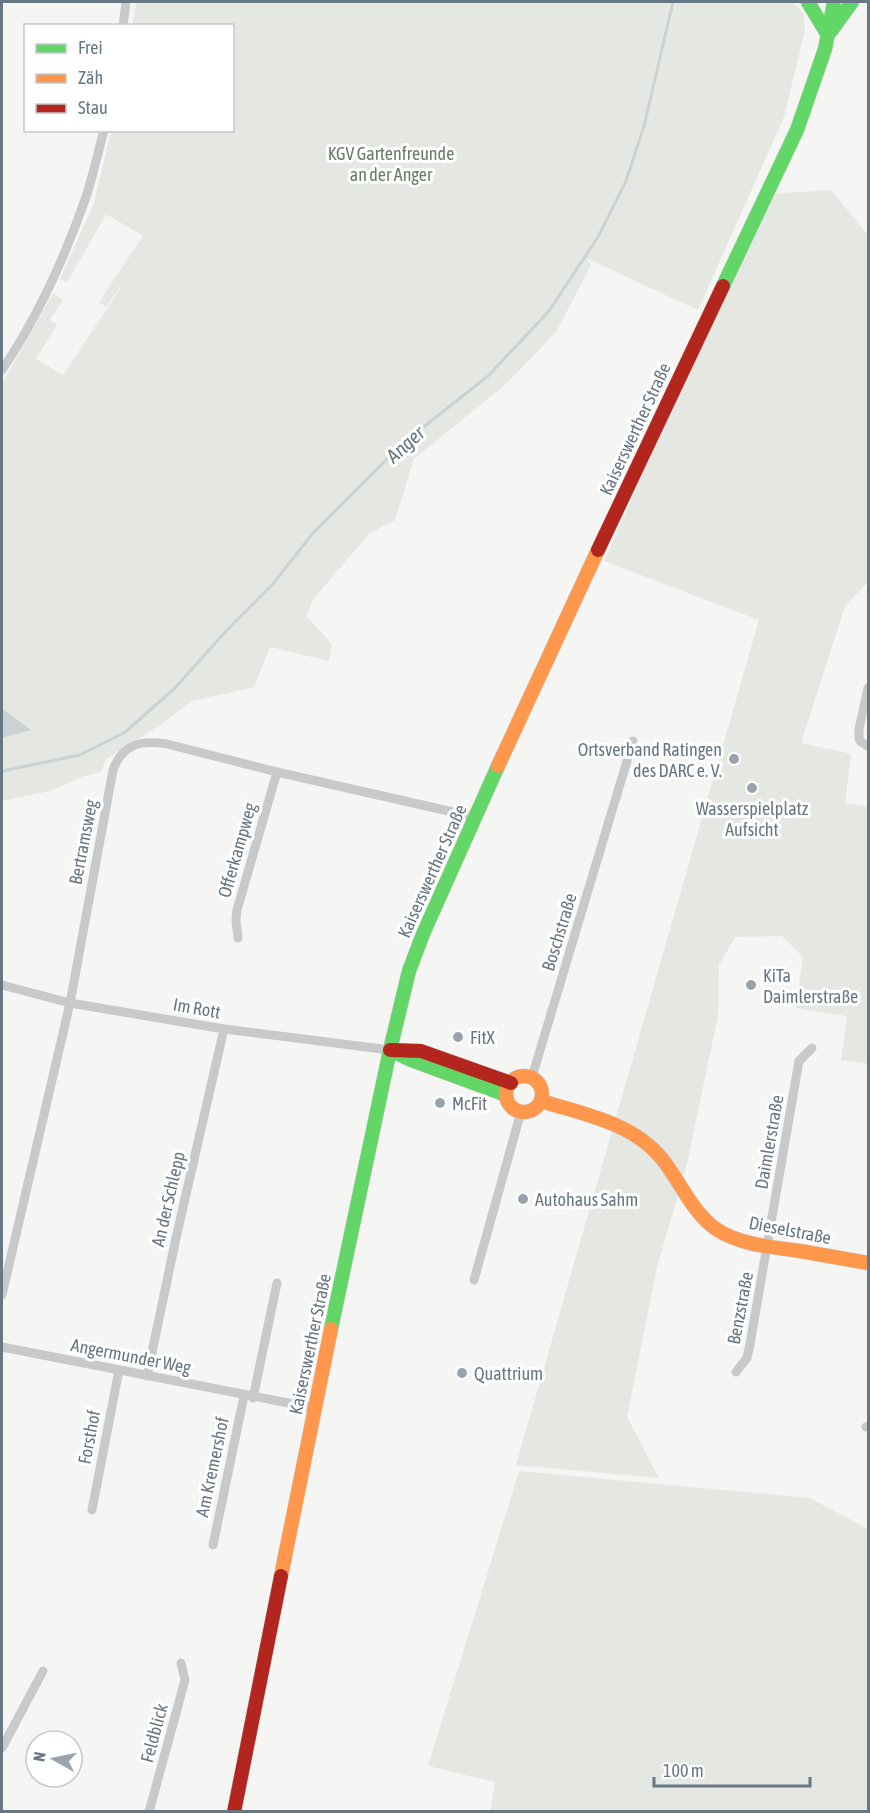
<svg xmlns="http://www.w3.org/2000/svg" width="870" height="1813" font-family="'Asap Condensed',sans-serif">
<style>
.green{fill:#e4e7e2}
.water{fill:#cad2d4}
.lines{fill:none;stroke-linecap:round;stroke-linejoin:round}
.stream{stroke:#cad2d4;stroke-width:3}
.fast-casing{stroke:#d1d2d2;stroke-width:15}
.slow-casing{stroke:#d1d2d2;stroke-width:15}
.jam-casing{stroke:#d1d2d2;stroke-width:15}
.street{stroke:#c8c9ca;stroke-width:9}
.fast{stroke:#63d668;stroke-width:14}
.slow{stroke:#ff974d;stroke-width:14}
.jam{stroke:#b3261e;stroke-width:14}
.poi-dot{fill:#99a3ab;stroke:#fff;stroke-width:2}
.labels{text-anchor:middle;dominant-baseline:central;stroke-width:6;stroke-linejoin:round;paint-order:stroke}
.park-label{font-size:18px;fill:#6a7a66;stroke:#fff}
.street-label{font-size:18px;fill:#677783;stroke:#fff}
.poi-label{font-size:18px;fill:#677783;stroke:#fff;text-anchor:start}
.water-label{font-size:20px;font-style:italic;fill:#63787f;stroke:#fff}
</style>
<rect width="100%" height="100%" fill="#f5f5f4"/>
<g class="green">
<path d="M136,2H788L796,5L804,14L805,30L784,117L698,310L586,258L591,265L556,332L506,384L414,459L395,520L369,534L314,598L306,616L332,644L329,661L270,647L254,687L192,701L159,726L106,759L101,772L84,776L50,791L2,801V738L30,729L2,708V384L53,293L63,300L50,320L57,325L36,359L63,375L128,277L106,307L99,302L143,236L106,214L67,283L60,279L94,203L111,131L232,130V26L133,25Z"/>
<path d="M831,190L868,235V582L845,606L801,743L851,754L845,803L868,807V1064L841,1060L847,1016L796,1008L803,957L782,936L735,937L719,965L718,1015L687,1164L657,1267L627,1417L659,1478L516,1465L759,620L604,561L769,194Z"/>
<path d="M519,1471L810,1498L868,1529V1811H490L495,1782L428,1766Z"/>
</g>
<path class="water" d="M2,708L31,730L2,738Z"/>
<g class="lines">
<path class="stream" d="M2,771L80,755L124,733L174,689L228,629L273,584L313,533L402,444L488,376L549,311L598,237L626,181L644,126L673,2"/>
<g class="fast-casing">
<g id="fast">
<path d="M808,2L828,35"/>
<path d="M831,31L852,2"/>
<path d="M723,286L797,130L825,49L834,2"/>
<path d="M394,1052L411,1060L506,1095"/>
<path d="M331,1329L390,1050L409,971L423,934L498,766"/>
</g>
</g>
<g class="slow-casing">
<g id="slow">
<path d="M498,766L598,550"/>
<circle cx="524" cy="1094" r="18"/>
<path d="M541,1101C584,1114 634,1123 663,1160C681,1183 692,1212 716,1229C740,1245 772,1247 800,1251C823,1255 845,1259 868,1263"/>
<path d="M281,1576L331,1329"/>
</g>
</g>
<g class="jam-casing">
<g id="jam">
<path d="M598,550L723,286"/>
<path d="M390,1050L421,1051L511,1083"/>
<path d="M234,1812L281,1576"/>
</g>
</g>
<g class="street">
<path d="M123,26L126,2"/>
<path d="M2,370C37,318 65,257 86,197C93,175 98,153 104,130"/>
<path d="M868,688L859,729V739L861,742L868,746"/>
<path d="M238,938L236,920L237,910L277,772"/>
<path d="M2,985L70,1003L224,1029L390,1050"/>
<path d="M532,1077L633,741"/>
<path d="M474,1280L521,1112"/>
<path d="M2,1295L70,1003L113,770C123,743 142,740 167,744L277,772L475,817"/>
<path d="M2,1347L314,1408"/>
<path d="M736,1372L747,1358L750,1344L799,1061L812,1048"/>
<path d="M147,1376L176,1238L224,1029"/>
<path d="M253,1398L277,1283"/>
<path d="M866,1427L868,1426"/>
<path d="M92,1510L119,1370"/>
<path d="M213,1545L244,1396"/>
<path d="M2,1748L43,1671"/>
<path d="M149,1812L185,1680L181,1663"/>
</g>
<use href="#fast" class="fast"/>
<use href="#slow" class="slow"/>
<use href="#jam" class="jam"/>
</g>
<g class="poi-dot">
<circle cx="734" cy="759" r="6"/>
<circle cx="752" cy="788" r="6"/>
<circle cx="751" cy="985" r="6"/>
<circle cx="458" cy="1037" r="6"/>
<circle cx="440" cy="1103" r="6"/>
<circle cx="523" cy="1199" r="6"/>
<circle cx="462" cy="1373" r="6"/>
</g>
<g class="labels">
<g class="park-label">
<text x="391" y="153">KGV Gartenfreunde<tspan x="391" dy="21">an der Anger</tspan></text>
</g>
<g class="street-label">
<text transform="translate(635 429) rotate(-65)">Kaiserswerther Straße</text>
<text transform="translate(83 842) rotate(-79)">Bertramsweg</text>
<text transform="translate(237 850) rotate(-74)">Offerkampweg</text>
<text transform="translate(432 871) rotate(-66)">Kaiserswerther Straße</text>
<text transform="translate(559 932) rotate(-73)">Boschstraße</text>
<text transform="translate(197 1008) rotate(10)">Im Rott</text>
<text transform="translate(769 1142) rotate(-80)">Daimlerstraße</text>
<text transform="translate(168 1199) rotate(-77)">An der Schlepp</text>
<text transform="translate(790 1230) rotate(11)">Dieselstraße</text>
<text transform="translate(740 1308) rotate(-79)">Benzstraße</text>
<text transform="translate(310 1344) rotate(-78)">Kaiserswerther Straße</text>
<text transform="translate(131 1356) rotate(11)">Angermunder Weg</text>
<text transform="translate(89 1437) rotate(-79)">Forsthof</text>
<text transform="translate(212 1467) rotate(-78)">Am Kremershof</text>
<text transform="translate(154 1733) rotate(-75)">Feldblick</text>
</g>
<g class="poi-label">
<text x="722" y="749" text-anchor="end">Ortsverband Ratingen<tspan x="722" dy="21">des DARC e. V.</tspan></text>
<text x="752" y="808" text-anchor="middle">Wasserspielplatz<tspan x="752" dy="21">Aufsicht</tspan></text>
<text x="763" y="975">KiTa<tspan x="763" dy="21">Daimlerstraße</tspan></text>
<text x="470" y="1037">FitX</text>
<text x="452" y="1103">McFit</text>
<text x="535" y="1199">Autohaus Sahm</text>
<text x="474" y="1373">Quattrium</text>
</g>
<g class="water-label">
<text transform="translate(405 444) rotate(-42)">Anger</text>
</g>
</g>
<rect width="870" height="1813" fill="none" stroke="#677783" stroke-width="6"/>
<rect x="24" y="24" width="210" height="108" fill="#ffffff" stroke="#c2c9cd" stroke-width="1.5"/>
<rect x="36" y="44" width="30" height="9" fill="#63d668" stroke="#c2c9cd" stroke-width="1.5"/>
<text x="78" y="54" font-size="18" fill="#677783">Frei</text>
<rect x="36" y="74" width="30" height="9" fill="#ff974d" stroke="#c2c9cd" stroke-width="1.5"/>
<text x="78" y="84" font-size="18" fill="#677783">Zäh</text>
<rect x="36" y="104" width="30" height="9" fill="#b3261e" stroke="#c2c9cd" stroke-width="1.5"/>
<text x="78" y="114" font-size="18" fill="#677783">Stau</text>
<g transform="translate(54 1759) rotate(279)"><circle r="28" fill="#ffffff" stroke="#c2c9cd" stroke-width="1.5"/>
<path d="M0-4.5L10 22L0 15L-10 22Z" fill="#99a3ab"/>
<text y="-9" font-size="16" font-weight="bold" text-anchor="middle" fill="#677783">N</text>
</g>
<path d="M654 1777v9h156v-9" fill="none" stroke="#677783" stroke-width="3"/>
<text x="663" y="1777" font-size="18" fill="#677783" stroke="#ffffff" stroke-width="4.5" paint-order="stroke">100 m</text>
</svg>
